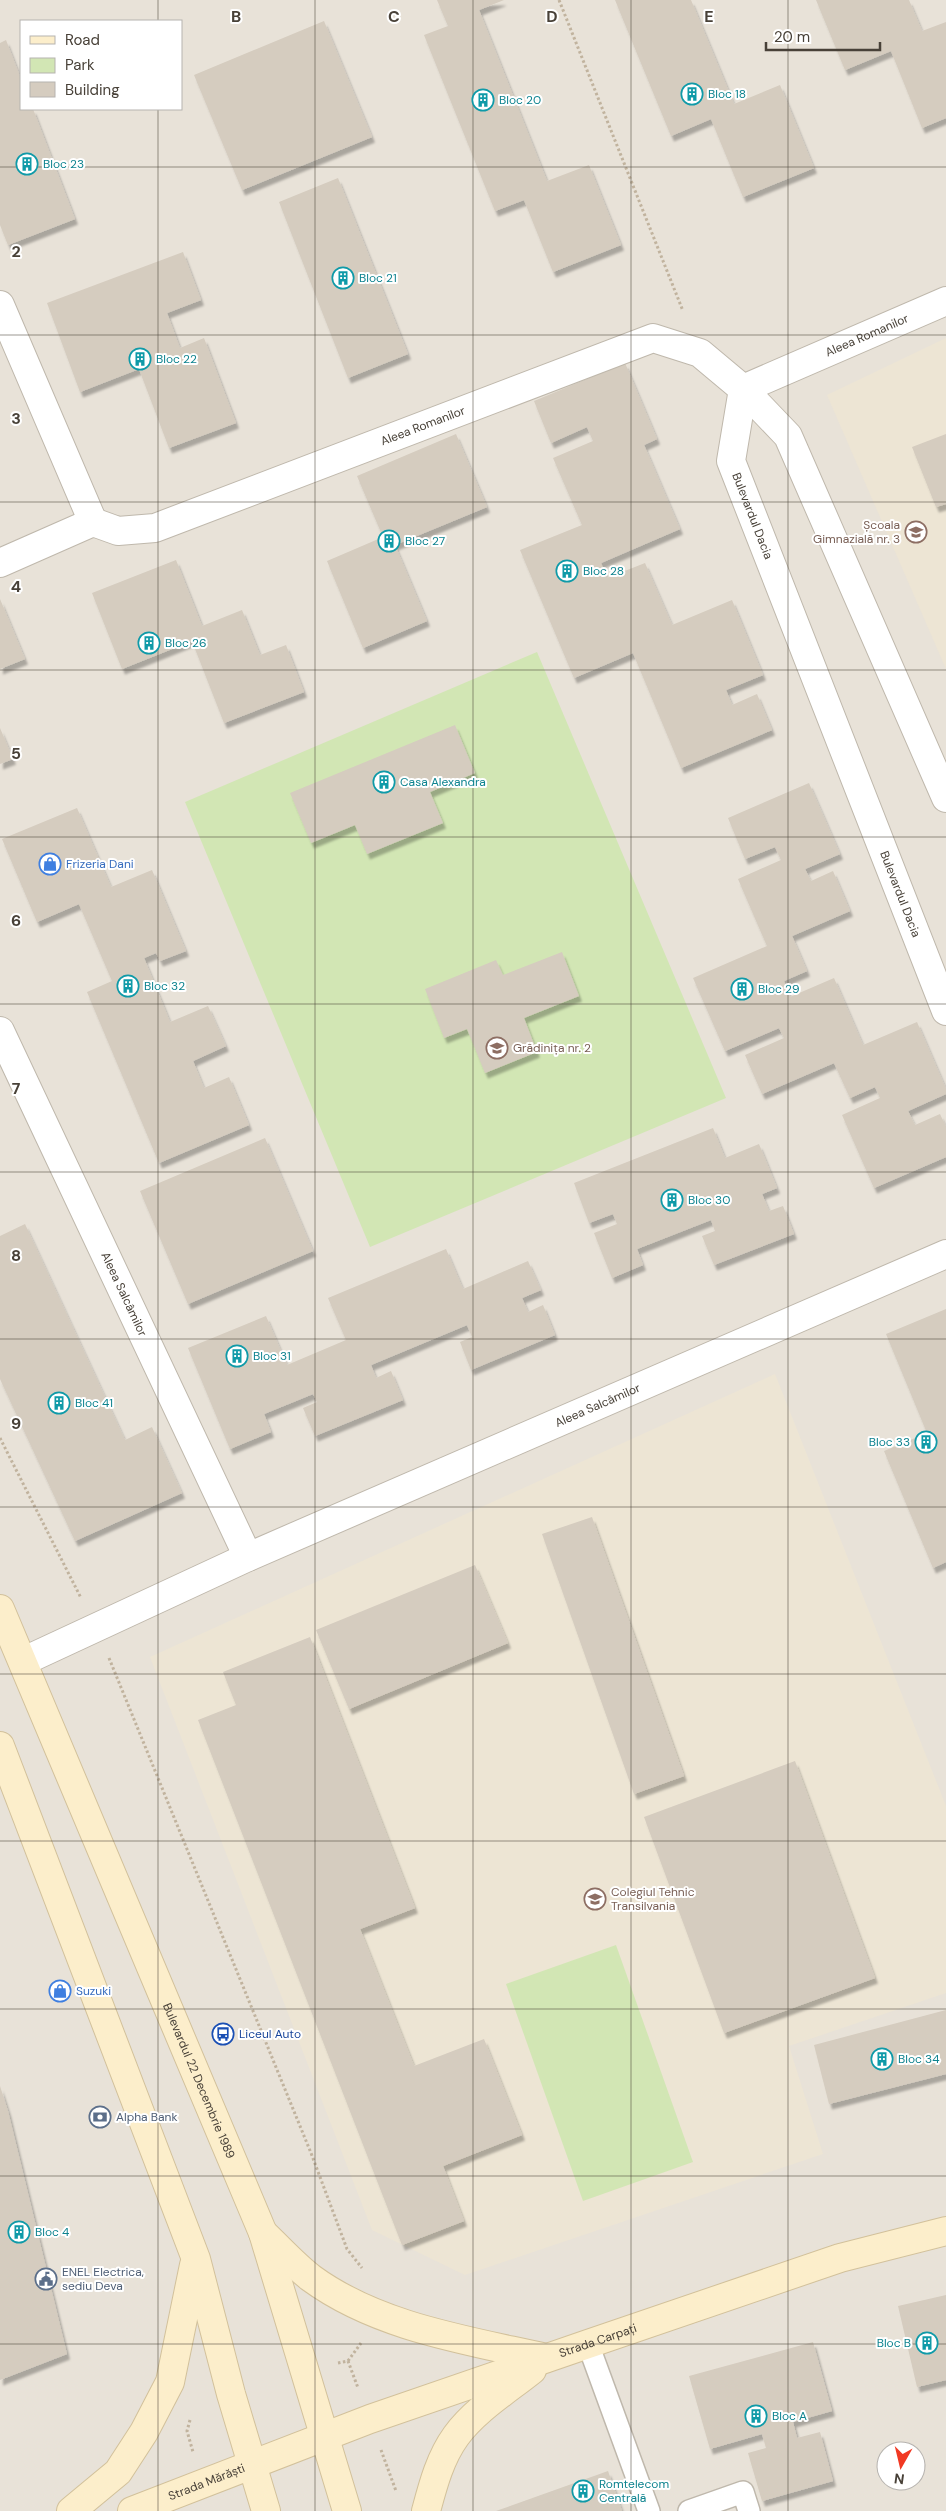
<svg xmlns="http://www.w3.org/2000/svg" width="946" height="2511" font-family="'DM Sans',sans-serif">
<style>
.residential{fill:#e8e2d8;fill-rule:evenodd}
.education{fill:#ede5d4}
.green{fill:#d2e6b4}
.building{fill:#d5ccbf;filter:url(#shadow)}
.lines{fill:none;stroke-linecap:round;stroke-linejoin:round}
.lane-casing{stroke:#bfb8ac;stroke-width:24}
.street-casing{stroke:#bfb8ac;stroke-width:30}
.secondary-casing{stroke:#d2c19b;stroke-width:30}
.path{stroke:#c1b39e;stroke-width:3;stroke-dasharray:2.5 2.5;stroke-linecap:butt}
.lane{stroke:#fff;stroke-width:21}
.street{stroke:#fff;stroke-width:28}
.secondary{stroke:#fceecb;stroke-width:28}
.grid{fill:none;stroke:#484138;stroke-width:1;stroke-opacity:0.55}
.labels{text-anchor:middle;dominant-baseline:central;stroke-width:4;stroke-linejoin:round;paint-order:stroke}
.culture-label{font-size:12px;fill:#0d838f;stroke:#fff;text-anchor:start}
.street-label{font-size:12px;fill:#484138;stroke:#fff}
.education-label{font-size:12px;fill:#785e54;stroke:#fff;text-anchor:start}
.shop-label{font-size:12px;fill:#366cbe;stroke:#fff;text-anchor:start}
.transit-label{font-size:12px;fill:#164399;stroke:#fff;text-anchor:start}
.service-label{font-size:12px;fill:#4e5e75;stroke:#fff;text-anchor:start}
.grid-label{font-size:16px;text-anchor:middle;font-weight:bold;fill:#484138;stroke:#fff;stroke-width:4;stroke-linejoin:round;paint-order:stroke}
</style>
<defs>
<filter id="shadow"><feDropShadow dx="3" dy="5.5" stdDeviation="1" flood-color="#0004"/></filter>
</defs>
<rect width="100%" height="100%" fill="#f4f0ea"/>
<path class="residential" d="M0,0H946V2511H0ZM21,21H181V109H21ZM886,2451H916V2481H886Z"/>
<g class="education">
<path d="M946,338V669L827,395Z"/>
<path d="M775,1374L946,1806V1993L789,2046L823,2154L465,2275L372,2230L150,1657Z"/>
</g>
<g class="green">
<path d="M537,652L726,1098L370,1247L185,802Z"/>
<path d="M616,1945L693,2162L583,2201L506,1984Z"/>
</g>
<g class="building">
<path d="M437,0H504L479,10L547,181L589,165L621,245L553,272L524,200L495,211L424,35L448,26Z"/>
<path d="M615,0H691L734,104L780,85L814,168L743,197L711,119L671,136Z"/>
<path d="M816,0H909L922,31L946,22V118L922,128L891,51L845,70Z"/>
<path d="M324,21L372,137L242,190L194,75Z"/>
<path d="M6,40L21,79V109H33L75,219L8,245L0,225V43Z"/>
<path d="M338,178L408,354L348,378L279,202Z"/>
<path d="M183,252L201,300L167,313L180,348L204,338L236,423L169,448L139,369L80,392L47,303Z"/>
<path d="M625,363L657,439L644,445L680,529L601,563L607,578L645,563L672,625L732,600L763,675L726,690L732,705L757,694L772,730L681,768L633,653L574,678L520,550L582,525L553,458L593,441L587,427L551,443L534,401Z"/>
<path d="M456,434L487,507L395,545L427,621L363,648L327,561L383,537L357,476Z"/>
<path d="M946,434V504L936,507L912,447Z"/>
<path d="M176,560L202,626L242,610L260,655L286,645L304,692L224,723L192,641L122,669L92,593Z"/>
<path d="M0,599L25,659L0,669Z"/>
<path d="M455,725L475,773L430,792L443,823L367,854L355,825L311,843L290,793Z"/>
<path d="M0,728L13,759L0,764Z"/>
<path d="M809,783L840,854L805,869L811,881L833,871L850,911L792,936L807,971L784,981L790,997L834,978L863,1045L917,1022L946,1089V1094L908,1111L915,1125L940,1114L946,1127V1157L874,1188L842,1115L880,1098L875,1087L850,1098L834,1063L762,1094L745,1055L784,1038L779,1028L725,1051L693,978L767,946L738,879L781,860L775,847L745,859L728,818Z"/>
<path d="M77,808L111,887L152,870L186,951L160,961L156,953L144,958L170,1022L208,1006L226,1046L193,1061L204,1088L229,1077L249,1125L159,1163L87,992L112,981L79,904L37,922L2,839Z"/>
<path d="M562,952L579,996L524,1018L537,1052L485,1073L467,1029L444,1038L425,989L496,960L503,975Z"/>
<path d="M713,1128L725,1158L759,1144L777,1188L762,1194L769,1211L783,1206L794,1234L714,1265L702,1236L715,1231L711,1220L637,1249L643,1265L612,1278L594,1233L617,1224L613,1214L589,1223L574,1183Z"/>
<path d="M265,1138L313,1251L188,1304L140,1191Z"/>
<path d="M25,1224L125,1440L152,1427L182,1493L75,1541L0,1379V1236Z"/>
<path d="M446,1249L463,1289L528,1261L541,1290L522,1298L528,1312L543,1305L555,1335L471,1370L460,1342L472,1337L467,1325L371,1365L376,1378L391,1371L403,1400L315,1436L303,1408L317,1402L313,1394L264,1414L271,1432L230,1449L188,1348L266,1316L287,1365L346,1340L328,1298Z"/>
<path d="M946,1309V1562L933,1568L884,1451L927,1433L886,1334Z"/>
<path d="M592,1517L684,1776L634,1794L542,1534Z"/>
<path d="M475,1565L508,1643L349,1709L316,1630Z"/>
<path d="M310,1637L415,1908L360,1929L414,2066L484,2039L522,2135L443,2166L464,2221L402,2245L198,1720L236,1705L223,1672Z"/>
<path d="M795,1761L875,1978L724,2033L644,1817Z"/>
<path d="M946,2010V2074L829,2104L814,2045Z"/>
<path d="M0,2086L8,2111L67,2354L0,2380Z"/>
<path d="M946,2295V2380L917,2387L898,2306Z"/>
<path d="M813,2342L832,2411L793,2422L797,2438L820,2432L833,2481L762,2501L748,2453L766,2448L762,2434L710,2449L689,2376Z"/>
<path d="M608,2471L622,2511H496Z"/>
</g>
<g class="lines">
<g class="lane-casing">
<g id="lane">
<path d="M588,2344L649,2511"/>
<path d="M689,2511L743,2492L749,2511"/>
</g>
</g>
<g class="street-casing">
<g id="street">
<path d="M0,305L93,522"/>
<path id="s1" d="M743,389L731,461L946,1011"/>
<path id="s2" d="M743,389L946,301"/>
<path id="s3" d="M0,563L93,522L118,531L155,528L653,338L700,353L743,389L788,436L946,798"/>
<path id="s4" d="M0,1031L248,1557"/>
<path id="s5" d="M24,1661L248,1557L946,1254"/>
</g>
</g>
<g class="secondary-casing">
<g id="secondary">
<path id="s6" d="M0,1609L263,2233L347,2511"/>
<path d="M0,1746L196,2259L231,2394L266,2511"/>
<path d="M263,2233C279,2248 294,2265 311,2278C378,2327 466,2340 546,2358"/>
<path d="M71,2511L118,2472L144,2432L170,2382L194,2265"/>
<path id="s7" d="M132,2511L370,2419L588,2344L840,2258L946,2231"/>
<path d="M426,2511C433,2485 440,2458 456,2436C475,2410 507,2390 532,2370"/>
</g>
</g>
<g class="path">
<path d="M559,0L683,311"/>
<path d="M0,1438L81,1598"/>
<path d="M109,1658L311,2153L347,2249L362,2268"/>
<path d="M348,2361L361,2343"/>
<path d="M338,2363L348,2361L358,2388"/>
<path d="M190,2420L187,2431L193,2452"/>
<path d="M381,2450L396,2491"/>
</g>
<use href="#lane" class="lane"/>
<use href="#street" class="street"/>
<use href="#secondary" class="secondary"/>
</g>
<path class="grid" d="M158,0V21M315,0V2511M473,0V2511M631,0V2511M788,0V2511M158,109V2511M0,167H946M0,335H946M0,502H946M0,670H946M0,837H946M0,1004H946M0,1172H946M0,1339H946M0,1507H946M0,1674H946M0,1841H946M0,2009H946M0,2176H946M0,2344H946"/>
<defs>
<g id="building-ring" transform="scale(1.125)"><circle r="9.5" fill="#fff" stroke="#0f9aa8" stroke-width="1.5"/><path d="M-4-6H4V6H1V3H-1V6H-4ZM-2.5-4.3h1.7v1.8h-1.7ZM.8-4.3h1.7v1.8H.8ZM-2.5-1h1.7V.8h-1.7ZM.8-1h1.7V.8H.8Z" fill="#0f9aa8"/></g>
<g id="school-ring" transform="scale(1.125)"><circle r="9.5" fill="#fff" stroke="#8d6e63" stroke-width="1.5"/><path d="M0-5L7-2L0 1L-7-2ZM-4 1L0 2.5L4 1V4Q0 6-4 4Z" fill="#8d6e63"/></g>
<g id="shop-ring" transform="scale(1.125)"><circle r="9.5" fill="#fff" stroke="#3f7fe0" stroke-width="1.5"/><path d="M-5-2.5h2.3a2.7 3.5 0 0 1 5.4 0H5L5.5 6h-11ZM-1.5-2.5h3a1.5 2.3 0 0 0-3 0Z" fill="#3f7fe0"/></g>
<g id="university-ring" transform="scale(1.125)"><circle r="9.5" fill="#fff" stroke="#8d6e63" stroke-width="1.5"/><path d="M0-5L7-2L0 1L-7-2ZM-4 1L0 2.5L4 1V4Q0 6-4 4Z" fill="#8d6e63"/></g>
<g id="bus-ring" transform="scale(1.125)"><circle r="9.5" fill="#fff" stroke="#1a4fb4" stroke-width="1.5"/><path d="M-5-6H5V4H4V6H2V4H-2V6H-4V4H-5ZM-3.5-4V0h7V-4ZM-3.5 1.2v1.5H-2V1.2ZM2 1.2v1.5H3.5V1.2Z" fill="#1a4fb4"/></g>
<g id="bank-ring" transform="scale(1.125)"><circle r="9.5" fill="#fff" stroke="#5c6f8a" stroke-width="1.5"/><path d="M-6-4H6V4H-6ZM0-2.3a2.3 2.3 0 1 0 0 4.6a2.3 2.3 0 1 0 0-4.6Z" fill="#5c6f8a"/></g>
<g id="civic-ring" transform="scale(1.125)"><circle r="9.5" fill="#fff" stroke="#5c6f8a" stroke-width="1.5"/><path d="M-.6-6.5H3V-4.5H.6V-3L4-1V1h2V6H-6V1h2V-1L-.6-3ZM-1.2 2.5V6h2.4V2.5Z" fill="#5c6f8a"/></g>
</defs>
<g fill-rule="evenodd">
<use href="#building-ring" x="692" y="94"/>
<use href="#building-ring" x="483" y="100"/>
<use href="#building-ring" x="27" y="164"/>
<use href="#building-ring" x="343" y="278"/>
<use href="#building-ring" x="140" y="359"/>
<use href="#school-ring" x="916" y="532"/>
<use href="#building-ring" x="389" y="541"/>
<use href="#building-ring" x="567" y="571"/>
<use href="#building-ring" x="149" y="643"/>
<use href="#building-ring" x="384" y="782"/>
<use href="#shop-ring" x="50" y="864"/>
<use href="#building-ring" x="128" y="986"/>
<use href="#building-ring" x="742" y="989"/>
<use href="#school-ring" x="497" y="1048"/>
<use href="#building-ring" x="672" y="1200"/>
<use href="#building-ring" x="237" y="1356"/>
<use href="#building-ring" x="59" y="1403"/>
<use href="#building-ring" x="926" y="1442"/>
<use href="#university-ring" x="595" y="1899"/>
<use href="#shop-ring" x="60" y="1991"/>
<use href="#bus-ring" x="223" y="2034"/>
<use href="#building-ring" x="882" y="2059"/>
<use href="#bank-ring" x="100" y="2117"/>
<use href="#building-ring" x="19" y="2232"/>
<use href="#civic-ring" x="46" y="2279"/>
<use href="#building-ring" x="927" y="2343"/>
<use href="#building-ring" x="756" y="2416"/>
<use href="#building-ring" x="583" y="2491"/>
</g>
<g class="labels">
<g class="culture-label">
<text x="708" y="94">Bloc 18</text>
<text x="499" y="100">Bloc 20</text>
<text x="43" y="164">Bloc 23</text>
<text x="359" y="278">Bloc 21</text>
<text x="156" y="359">Bloc 22</text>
<text x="405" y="541">Bloc 27</text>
<text x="583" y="571">Bloc 28</text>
<text x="165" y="643">Bloc 26</text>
<text x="400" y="782">Casa Alexandra</text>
<text x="144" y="986">Bloc 32</text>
<text x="758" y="989">Bloc 29</text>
<text x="688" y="1200">Bloc 30</text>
<text x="253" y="1356">Bloc 31</text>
<text x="75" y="1403">Bloc 41</text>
<text x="910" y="1442" text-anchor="end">Bloc 33</text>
<text x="898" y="2059">Bloc 34</text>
<text x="35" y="2232">Bloc 4</text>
<text x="911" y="2343" text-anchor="end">Bloc B</text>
<text x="772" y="2416">Bloc A</text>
<text x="599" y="2484">Romtelecom<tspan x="599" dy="14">Centrală</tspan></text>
</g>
<g class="street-label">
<text stroke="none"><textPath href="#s2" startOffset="135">Aleea Romanilor</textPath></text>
<text stroke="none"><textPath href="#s3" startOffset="452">Aleea Romanilor</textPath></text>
<text stroke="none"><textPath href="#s1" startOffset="132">Bulevardul Dacia</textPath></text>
<text stroke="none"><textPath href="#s1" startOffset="538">Bulevardul Dacia</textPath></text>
<text stroke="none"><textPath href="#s4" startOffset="291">Aleea Salcâmilor</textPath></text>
<text stroke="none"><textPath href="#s5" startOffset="628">Aleea Salcâmilor</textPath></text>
<text stroke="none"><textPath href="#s6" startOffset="512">Bulevardul 22 Decembrie 1989</textPath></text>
<text stroke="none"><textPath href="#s7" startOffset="496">Strada Carpați</textPath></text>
<text stroke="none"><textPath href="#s7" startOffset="80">Strada Mărăști</textPath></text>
</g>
<g class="education-label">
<text x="900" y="525" text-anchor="end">Școala<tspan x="900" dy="14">Gimnazială nr. 3</tspan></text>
<text x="513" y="1048">Grădinița nr. 2</text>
<text x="611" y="1892">Colegiul Tehnic<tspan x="611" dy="14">Transilvania</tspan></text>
</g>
<g class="shop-label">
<text x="66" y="864">Frizeria Dani</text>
<text x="76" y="1991">Suzuki</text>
</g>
<g class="transit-label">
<text x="239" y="2034">Liceul Auto</text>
</g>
<g class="service-label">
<text x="116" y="2117">Alpha Bank</text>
<text x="62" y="2272">ENEL Electrica,<tspan x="62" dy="14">sediu Deva</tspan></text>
</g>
</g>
<g class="grid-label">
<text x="236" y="22">B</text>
<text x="394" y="22">C</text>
<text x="552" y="22">D</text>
<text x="709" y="22">E</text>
<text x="16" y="257">2</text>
<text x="16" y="424">3</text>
<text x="16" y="592">4</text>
<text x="16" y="759">5</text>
<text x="16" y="926">6</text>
<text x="16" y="1094">7</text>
<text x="16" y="1261">8</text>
<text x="16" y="1429">9</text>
</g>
<rect x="20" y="20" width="162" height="90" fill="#ffffff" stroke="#b6b3af"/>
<rect x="30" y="36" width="25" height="8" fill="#fceecb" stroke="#b6b3af"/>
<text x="65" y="45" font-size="15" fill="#484138">Road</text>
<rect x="30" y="58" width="25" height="15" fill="#d2e6b4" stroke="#b6b3af"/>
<text x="65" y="70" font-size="15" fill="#484138">Park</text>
<rect x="30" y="82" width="25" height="15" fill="#d5ccbf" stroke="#b6b3af"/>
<text x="65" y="95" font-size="15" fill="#484138">Building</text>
<g transform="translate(901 2466) rotate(188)"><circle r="24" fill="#ffffff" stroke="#b6b3af"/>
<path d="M0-4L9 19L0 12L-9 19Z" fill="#f13923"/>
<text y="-8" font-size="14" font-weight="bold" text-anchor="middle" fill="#484138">N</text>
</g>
<path d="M766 42v8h114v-8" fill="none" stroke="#484138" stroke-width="2.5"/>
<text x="774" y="42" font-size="15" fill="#484138" stroke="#ffffff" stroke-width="4" paint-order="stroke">20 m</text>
</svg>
